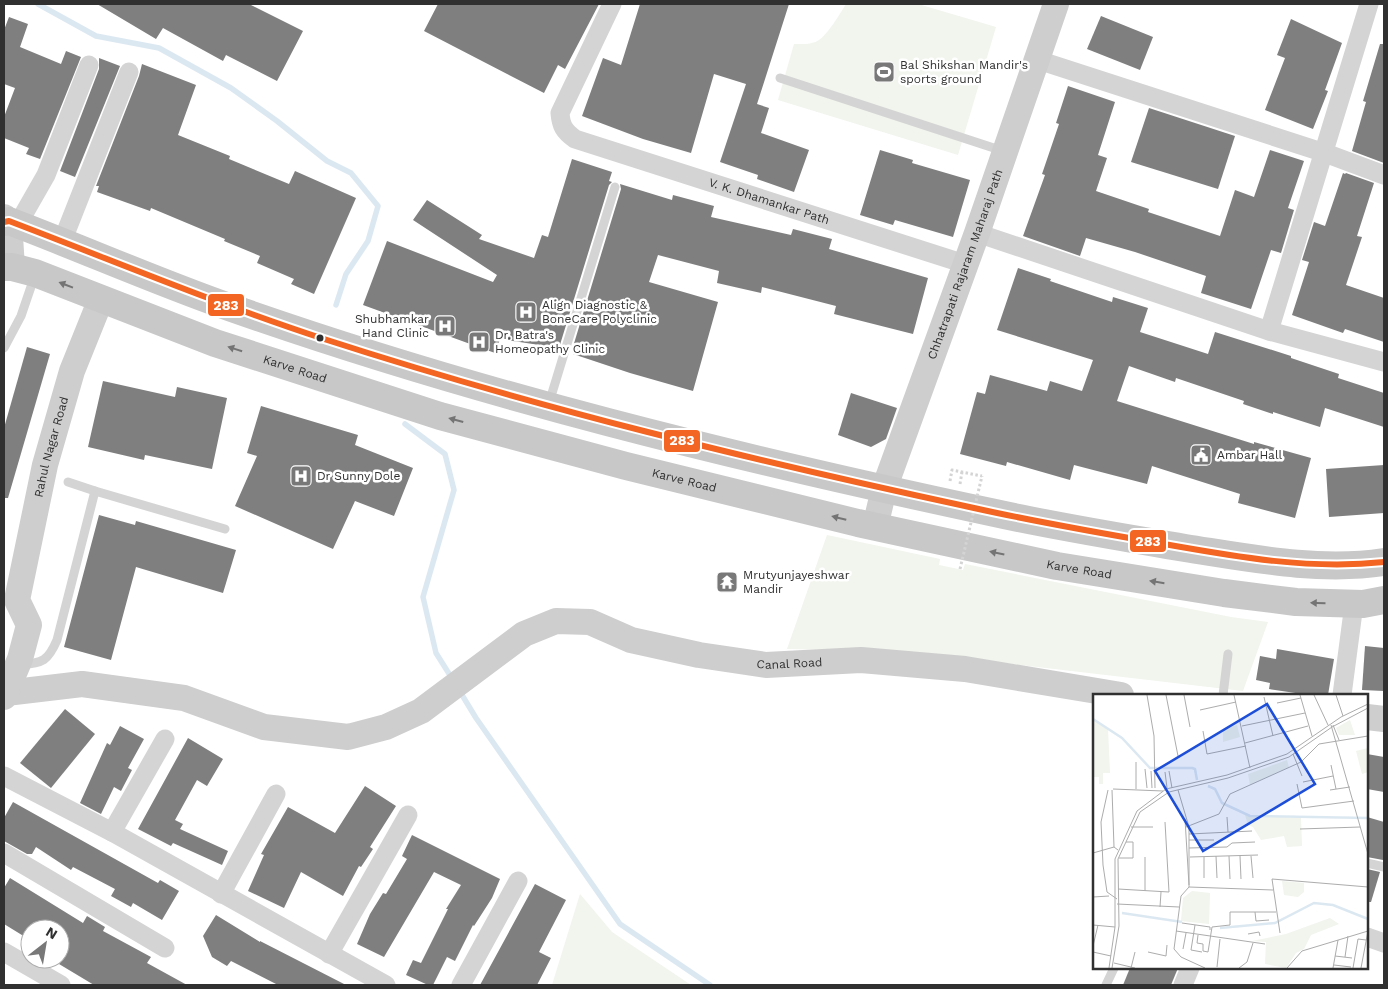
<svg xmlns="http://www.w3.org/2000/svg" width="1388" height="989" font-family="'Work Sans',sans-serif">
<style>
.green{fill:#f1f5ed}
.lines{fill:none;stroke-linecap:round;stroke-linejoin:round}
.stream{stroke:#dce8f1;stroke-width:5.5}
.building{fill:#7f7f7f}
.path{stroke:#d4d4d4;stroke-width:3;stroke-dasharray:2.5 2.5;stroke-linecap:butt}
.lane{stroke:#d4d4d4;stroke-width:9}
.street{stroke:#d4d4d4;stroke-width:19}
.secondary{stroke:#cecece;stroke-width:26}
.primary{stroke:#c8c8c8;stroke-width:28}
.path-bridge{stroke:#d4d4d4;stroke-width:3;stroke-dasharray:2.5 2.5;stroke-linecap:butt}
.bus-1-casing{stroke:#fff;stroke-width:10}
.bus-1{stroke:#f26522;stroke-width:6}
.oneway{fill:#747474}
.bus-dot{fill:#303030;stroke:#fff;stroke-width:2}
.labels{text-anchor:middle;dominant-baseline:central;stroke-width:5;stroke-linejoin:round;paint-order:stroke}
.poi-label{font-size:12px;fill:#303030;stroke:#fff;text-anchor:start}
.street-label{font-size:12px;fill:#303030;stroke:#fff}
.inset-river{fill:none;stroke:#dce8f1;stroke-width:2.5}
.inset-road{fill:none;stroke:#acacac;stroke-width:1}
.view{fill:#1d4ed8;fill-opacity:0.15;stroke:#1d4ed8;stroke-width:2.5}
.inset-edge{fill:none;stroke:#303030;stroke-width:2.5}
.line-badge{stroke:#fff;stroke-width:2}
.badge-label{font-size:14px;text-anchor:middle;font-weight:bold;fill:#fff}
</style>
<rect width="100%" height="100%" fill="#fff"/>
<g class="green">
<path d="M846,4H918L996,27L958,155L778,100L794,44C803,44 811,45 819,40C828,34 840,14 846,4Z"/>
<path d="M827,535L940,559L939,565L963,570L965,564L1231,617L1268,622L1243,691L899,651L787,649Z"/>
<path d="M580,894L612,932L691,985H552Z"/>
</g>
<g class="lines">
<g class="stream">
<path d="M38,4L96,36L159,48L231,88L277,121L327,161L351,173L378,206L368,241L346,274L336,305"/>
<path d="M405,424L445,454L454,490L423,597L436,653L453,680"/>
<path d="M459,690L476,718L620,924L710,985"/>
</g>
</g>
<g class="building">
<path d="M97,4H249L303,31L277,81L226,55L223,61L163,28L156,39Z"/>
<path d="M438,4H599L565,69L558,65L544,93L424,31Z"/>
<path d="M640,4H789L757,104L769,108L761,133L809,150L794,192L757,179L758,175L720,162L746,84L714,74L691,153L643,139L582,116L603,58L621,65Z"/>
<path d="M1101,16L1153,37L1140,70L1087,49Z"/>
<path d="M9,17L28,24L20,47L61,64L66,51L81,57L40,159L26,154L29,148L4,138V117L15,88L4,84V30Z"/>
<path d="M1291,19L1342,43L1325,90L1328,91L1313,129L1265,110L1285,58L1277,55Z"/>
<path d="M1380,44H1384V163L1352,151L1366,102L1363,101Z"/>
<path d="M99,58L120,66L75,177L60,171L99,69Z"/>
<path d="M142,64L196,85L178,135L230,156L229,159L289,184L295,171L356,198L314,294L291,284L294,279L257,263L260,256L224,241L225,239L151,208L150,211L97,192L99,186H96L139,76Z"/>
<path d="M1068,86L1115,102L1098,155L1107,158L1096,191L1149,209L1148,212L1220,236L1235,190L1254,197L1270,150L1304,161L1288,208L1294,210L1281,253L1271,250L1251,309L1201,293L1206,276L1135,252L1086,238L1080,256L1023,236L1045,175L1042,174L1059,124L1056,123Z"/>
<path d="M1149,108L1235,136L1218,189L1131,162Z"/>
<path d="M880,150L913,160L912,163L970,180L953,237L895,220L893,225L860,215Z"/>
<path d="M572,159L612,172L609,181L612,182L609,185L559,348L500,339L495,353L363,305L387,241L493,282L497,275L413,220L427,200L482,235L479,239L534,258L542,235L548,237Z"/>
<path d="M1343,173L1345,174L1346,173L1374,183L1357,236L1362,237L1346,285L1384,298V342L1345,329L1343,333L1292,315L1309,262L1302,260L1314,222L1325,226Z"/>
<path d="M620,184L672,200L673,195L714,206L711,217L791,235L793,229L832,239L829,249L928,278L913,334L834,314L836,306L762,287L761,293L717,283L719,271L658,255L649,282L718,302L693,391L630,373L573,354L574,350H572L621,189Z"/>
<path d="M1018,268L1051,279L1050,281L1112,302L1113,297L1148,308L1140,332L1208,354L1215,332L1291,356V358L1339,374L1338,378L1384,393V427L1325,408L1320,427L1273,412V414L1243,404L1244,401L1176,378L1175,382L1129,366L1117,401L1254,444V442L1311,458L1295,518L1238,503L1240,494L1152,466L1147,484L1074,465L1070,480L1007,462L1006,466L960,454L977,392L985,394L990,375L1047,391L1050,381L1082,391L1093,360L997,330Z"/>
<path d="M27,347L50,354L8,498H4V428Z"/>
<path d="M103,381L175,397L177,387L227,398L212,469L145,455L144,460L88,447Z"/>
<path d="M851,393L897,408L886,439L871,447L838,435Z"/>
<path d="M261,406L358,435L355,445L413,468L394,516L355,501L333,549L235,506L257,456L247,453Z"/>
<path d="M1384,465V513L1329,517L1326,469Z"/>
<path d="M99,515L135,525L136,521L236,550L223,593L136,567L111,660L64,647Z"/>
<path d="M1365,646L1384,648V691L1362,690Z"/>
<path d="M1277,649L1334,659L1328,695H1309L1269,689L1270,683L1256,680L1260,656L1276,659Z"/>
<path d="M65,709L95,734L51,788L20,763Z"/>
<path d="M120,726L144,739L128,768L132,770L121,791L114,787L101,814L80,803L107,743L110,745Z"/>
<path d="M188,738L223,759L207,786L197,780L175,820L183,824L180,829L228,851L222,865L173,843L171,846L138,829Z"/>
<path d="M1367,754L1384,757V792L1367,789Z"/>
<path d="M365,786L396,806L370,847L373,849L361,867L359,866L343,896L301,872L284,908L248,891L264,855L261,854L288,807L335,833Z"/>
<path d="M13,802L158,883L160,880L179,891L162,920L133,903L131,907L111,896L115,889L73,867L71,870L36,847L32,854H27L4,841V818Z"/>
<path d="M1367,817L1384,822L1383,860L1367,857Z"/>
<path d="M412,835L500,879L492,898L474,926L473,925L455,961L447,957L433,985H428L406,975L413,960L421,963L448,909H446L461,885L434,872L384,957L357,944L370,914L383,893L386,894L407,859L402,856Z"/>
<path d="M1367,869L1380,872L1371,902H1367Z"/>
<path d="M10,878L83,923L87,916L105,927L103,931L151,957L147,963L187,985H94L59,964L62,960L60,959V929H30V940L4,924V888Z"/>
<path d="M535,884L566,900L539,952L551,958L537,985H480Z"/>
<path d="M216,915L260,942V941L346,985H278L231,961L227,966L212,957L203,936Z"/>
<path d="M1130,968H1178L1171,985H1123Z"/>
</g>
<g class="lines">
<g class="path">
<path d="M950,481L952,470L982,476"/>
<path d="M960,484L962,472"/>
</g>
<g class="lane">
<path d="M780,78L1003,151"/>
<path d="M4,348L21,316L35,275"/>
<path d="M549,403L615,187"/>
<path d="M68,482L95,491"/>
<path d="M20,665C43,663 48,661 57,640L95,491L225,529"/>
<path d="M1223,695L1228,654"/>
<path d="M1367,863L1384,867"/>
<path d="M1106,985L1114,968"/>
</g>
<g class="street">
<path id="s1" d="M612,4L560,113C561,126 564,131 575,139L965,264"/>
<path d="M1038,60L1325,153L1384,175"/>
<path d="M18,224L46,175L89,65"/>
<path d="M977,233L1269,331L1384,362"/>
<path d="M62,242L129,72"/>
<path d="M1269,331L1369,4"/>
<path d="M1342,695L1354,604"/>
<path d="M4,776L112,832L386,985"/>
<path d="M112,832L165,739"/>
<path d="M4,853L165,948"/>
<path d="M221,894L276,794"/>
<path d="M1367,937L1384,943"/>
<path d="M4,952L61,985"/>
<path d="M329,954L408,815"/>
<path d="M461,985L518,881"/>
<path d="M1183,985L1190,968"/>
</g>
<g class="secondary">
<path d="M4,217L9,221L12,267"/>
<path id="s2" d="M875,527L884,489L977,233L1056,4"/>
<path id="s3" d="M4,692L6,693L82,684L184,698L264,727L348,737L386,727L421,711L524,634L556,621L590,622L631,640L699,655L766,665L861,660L965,669L1121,695"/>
<path id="s4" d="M4,697L20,659L29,625L17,600L45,465L72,371L101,299"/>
<path d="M1367,717L1384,719"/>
</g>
<g class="primary">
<path d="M4,222L9,221C83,249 155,281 229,307C479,395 737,458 995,513C1058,527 1122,537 1185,548C1250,558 1319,572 1384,562"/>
<path id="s5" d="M4,267H12L35,273L215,343L440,416L626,466L858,523L1057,566L1224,593L1296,602L1363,604L1384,600"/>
</g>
<path class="path-bridge" d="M960,569L982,476"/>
<g class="bus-1-casing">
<path id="bus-1" d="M4,222L9,221C114,261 217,304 324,339C537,408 755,461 974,508C1037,522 1100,533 1164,544C1237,557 1310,570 1384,562"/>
</g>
<use href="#bus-1" class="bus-1"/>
</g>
<defs><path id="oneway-solid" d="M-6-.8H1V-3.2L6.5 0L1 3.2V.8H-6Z" transform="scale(1.25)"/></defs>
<g class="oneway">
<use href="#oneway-solid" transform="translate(66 285) rotate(-159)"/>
<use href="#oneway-solid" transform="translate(235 349) rotate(-162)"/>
<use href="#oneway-solid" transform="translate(456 420) rotate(-165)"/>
<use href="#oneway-solid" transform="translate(839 518) rotate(-166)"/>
<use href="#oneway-solid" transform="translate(997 553) rotate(-168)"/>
<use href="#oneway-solid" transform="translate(1157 582) rotate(-171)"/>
<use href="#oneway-solid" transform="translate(1318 603) rotate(-179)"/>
</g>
<defs>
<g id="stadium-square" transform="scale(1.125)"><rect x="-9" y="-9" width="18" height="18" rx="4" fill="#787878" stroke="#fff"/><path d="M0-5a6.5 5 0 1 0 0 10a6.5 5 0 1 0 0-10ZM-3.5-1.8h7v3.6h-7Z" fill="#fff"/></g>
<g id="hospital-square" transform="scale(1.125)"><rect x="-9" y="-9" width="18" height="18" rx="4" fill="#787878" stroke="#fff"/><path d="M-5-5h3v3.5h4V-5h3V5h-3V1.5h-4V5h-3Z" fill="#fff"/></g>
<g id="civic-square" transform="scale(1.125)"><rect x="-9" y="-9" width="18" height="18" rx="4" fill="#787878" stroke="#fff"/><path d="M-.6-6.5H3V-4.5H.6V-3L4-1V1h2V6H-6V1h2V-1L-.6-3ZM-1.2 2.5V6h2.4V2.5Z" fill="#fff"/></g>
<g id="temple-square" transform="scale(1.125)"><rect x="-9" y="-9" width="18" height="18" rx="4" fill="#787878" stroke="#fff"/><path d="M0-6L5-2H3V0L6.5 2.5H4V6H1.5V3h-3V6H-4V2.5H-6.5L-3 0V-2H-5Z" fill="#fff"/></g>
</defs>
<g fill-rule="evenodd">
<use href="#stadium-square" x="884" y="72"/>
<use href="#hospital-square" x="526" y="312"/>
<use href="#hospital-square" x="445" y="326"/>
<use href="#hospital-square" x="479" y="342"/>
<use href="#civic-square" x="1201" y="455"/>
<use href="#hospital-square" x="301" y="476"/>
<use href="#temple-square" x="727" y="582"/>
</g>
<circle class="bus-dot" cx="320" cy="338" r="4.5"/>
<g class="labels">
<g class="poi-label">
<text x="900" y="65">Bal Shikshan Mandir's<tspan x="900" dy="14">sports ground</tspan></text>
<text x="542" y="305">Align Diagnostic &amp;<tspan x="542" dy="14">BoneCare Polyclinic</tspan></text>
<text x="429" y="319" text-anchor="end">Shubhamkar<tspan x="429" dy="14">Hand Clinic</tspan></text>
<text x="495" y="335">Dr. Batra's<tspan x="495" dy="14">Homeopathy Clinic</tspan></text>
<text x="1217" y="455">Ambar Hall</text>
<text x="317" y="476">Dr Sunny Dole</text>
<text x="743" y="575">Mrutyunjayeshwar<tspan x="743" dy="14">Mandir</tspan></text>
</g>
<g class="street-label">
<text stroke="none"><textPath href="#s1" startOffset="356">V. K. Dhamankar Path</textPath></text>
<text stroke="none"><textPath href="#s2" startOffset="278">Chhatrapati Rajaram Maharaj Path</textPath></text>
<text stroke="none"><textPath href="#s5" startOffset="309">Karve Road</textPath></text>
<text stroke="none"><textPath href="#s4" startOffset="261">Rahul Nagar Road</textPath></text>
<text stroke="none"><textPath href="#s5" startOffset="714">Karve Road</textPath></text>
<text stroke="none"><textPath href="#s5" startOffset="1119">Karve Road</textPath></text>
<text stroke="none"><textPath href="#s3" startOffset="832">Canal Road</textPath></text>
</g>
</g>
<g transform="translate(1093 694)">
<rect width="275" height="275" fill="#fff"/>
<path d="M0,26L15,35L17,79H10V90H6V83H0ZM257,26L262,41H246L243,34ZM144,31L147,43L130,48V35ZM275,54V78L269,80L263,57ZM194,66L196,73L157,91L155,80ZM152,121L208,124L209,152L194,153L191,142L168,146L160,133L155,131ZM189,187L211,189V198L205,203L191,201ZM99,197L117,199L116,230L88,227L90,204ZM237,224L246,230L218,241L211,255L203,259L193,274L172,270L173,248L159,247L193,240Z" fill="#f1f5ed"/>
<path class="inset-river" d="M0,25L29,44L57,74H99L102,75L104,86M115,92L122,95L129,109L157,122L275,124M29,219L89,228M127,234L182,229L221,209L240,211L275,225"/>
<path class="inset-road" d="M54,1L61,42L62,94M73,1L85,62M91,1L97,33M141,1L157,74M207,1L219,42M221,1L235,31M243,1L250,22M171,3L180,42M184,9L208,4M107,16L143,8M238,31L275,160M240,31L246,46M149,32L212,19M110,37L114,60L153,52M152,49L215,32M200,60L209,82M43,68V95M238,71L243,95M52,75L54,94M58,77L59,94M76,77L79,94M72,78L74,94M210,88L240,82M204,90L209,114L261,107M20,95L70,97M15,96L8,128L10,171L14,198L24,205M19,96L21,153M85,96L96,133V193M237,96L257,93M134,123L135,138M92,125L96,191M38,133H60M93,133L126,120L137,100L208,68L226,50L275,42M207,135L267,133M96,140L159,137M96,146H121M96,154L134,153L139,149L162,148M0,159L21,153L25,156M123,162L124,184M136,162L137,185M147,162L148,185M158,162L160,184M52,163V197M97,163L165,161M111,163V184M26,164H40V148H33M96,193L88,202L81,255L88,263L112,274M96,193L180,196M25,195L76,198L72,128M0,203L16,202M24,210L86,213M67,213L68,198M162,218L163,227L176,226M89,229L117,233V236M0,231L22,233M102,231L98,256L109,258M83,237L172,250M187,239L179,185L275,193M155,240L166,238L167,242M105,241L104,249L110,250V257L115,258L119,233L137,231V218H183M0,252L5,231M90,255L93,239M0,258L18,262M55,258L73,262L74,251M242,262L259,264M252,263L255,242M21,269L42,274M241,271L258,273M124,273L127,245M16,274L22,233V165L44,117L73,95L134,81L194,60L248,23L275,10M19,274L26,232L25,165L47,118L76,98L135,84L196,63L239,33L275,14M38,274L42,258M146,274L154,268L160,249M194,274L209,257L275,237M240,274L245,246M260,274L265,245L273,246M268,274L275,237"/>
<path class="view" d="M174,10L222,90L110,157L62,77Z"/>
<rect width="275" height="275" class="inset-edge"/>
</g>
<g class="line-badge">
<rect x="207" y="293" width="38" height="24" rx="5" fill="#f26522"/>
<rect x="663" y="429" width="38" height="24" rx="5" fill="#f26522"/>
<rect x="1129" y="529" width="38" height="24" rx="5" fill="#f26522"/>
</g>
<g class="badge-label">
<text x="226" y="310">283</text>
<text x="682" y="445">283</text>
<text x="1148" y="546">283</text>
</g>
<rect width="1388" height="989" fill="none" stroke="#303030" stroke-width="10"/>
<g transform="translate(45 944) rotate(31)"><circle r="24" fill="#ffffff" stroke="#acacac"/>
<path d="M0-4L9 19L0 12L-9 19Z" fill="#787878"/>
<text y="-8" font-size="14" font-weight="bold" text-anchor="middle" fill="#303030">N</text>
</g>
</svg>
